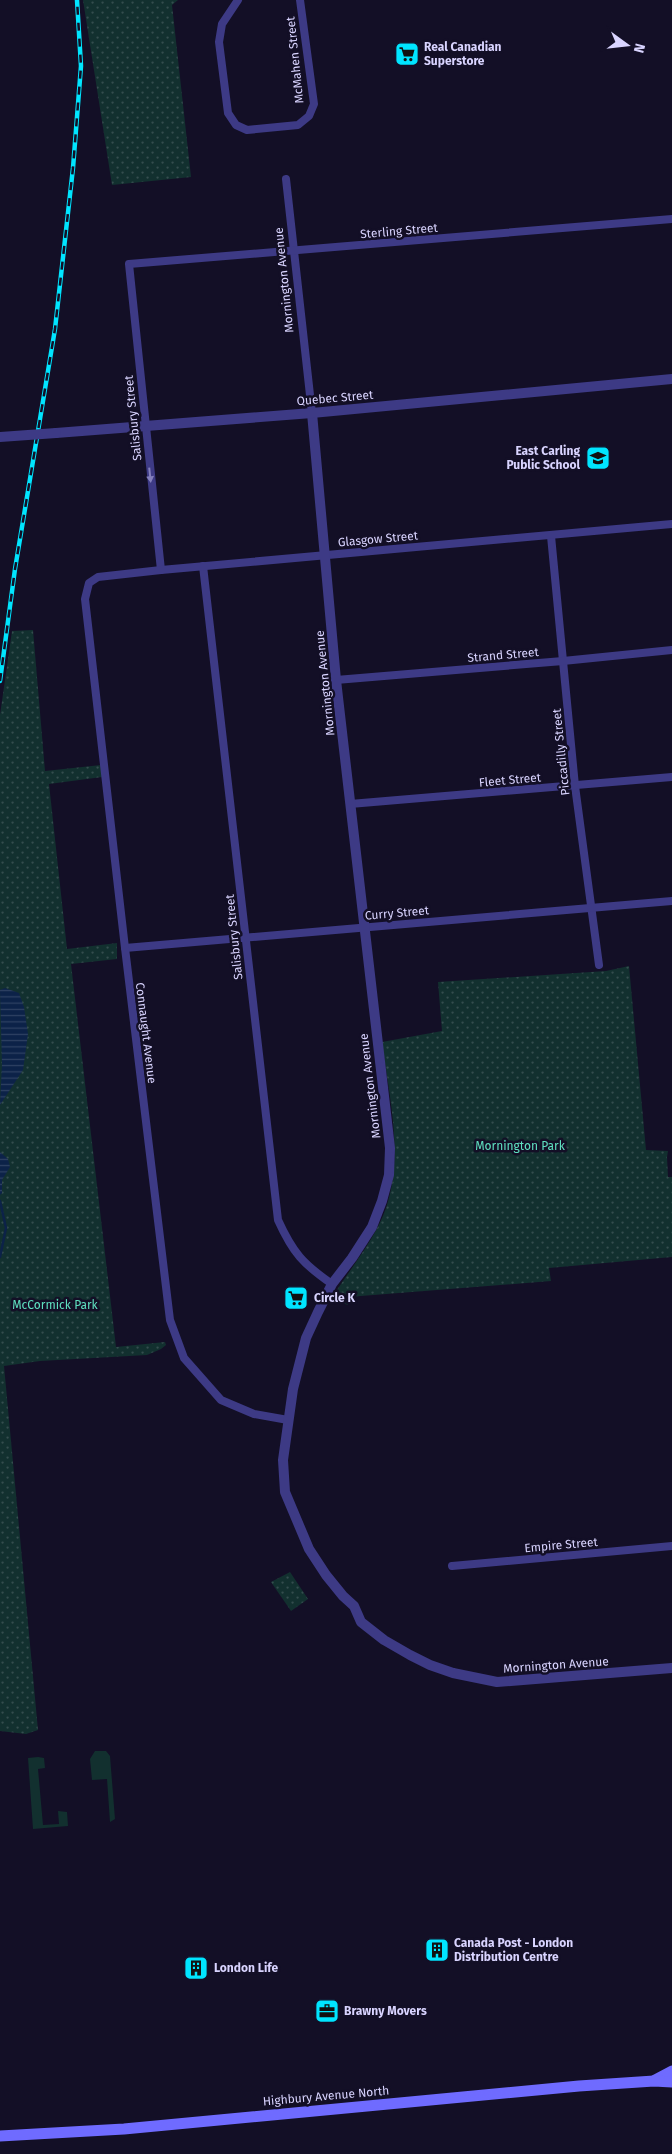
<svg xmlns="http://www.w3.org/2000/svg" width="672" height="2154" font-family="'Fira Sans',sans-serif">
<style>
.green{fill:#12302f}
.park{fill:url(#park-dots)}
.water{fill:url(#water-rules)}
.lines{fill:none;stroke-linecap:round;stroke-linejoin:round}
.stream{stroke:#0c2248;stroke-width:2.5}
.minor{stroke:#3d3a85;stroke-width:8}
.tertiary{stroke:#3d3a85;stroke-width:10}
.secondary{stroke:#6f6bff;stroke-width:11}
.rail-casing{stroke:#00e5ff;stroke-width:4.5}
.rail{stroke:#130f26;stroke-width:2.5;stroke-dasharray:8;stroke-linecap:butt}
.tertiary-bridge{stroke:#3d3a85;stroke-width:10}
.oneway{fill:#837fbc}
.labels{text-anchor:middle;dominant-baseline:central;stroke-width:5;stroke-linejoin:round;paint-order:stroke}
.poi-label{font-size:12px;font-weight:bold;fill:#d9d4ff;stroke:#130f26;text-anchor:start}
.street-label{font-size:12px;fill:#d9d4ff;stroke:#130f26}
.park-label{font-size:12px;fill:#5fe0c0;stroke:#130f26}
</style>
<defs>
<pattern id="park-dots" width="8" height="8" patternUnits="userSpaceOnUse" patternTransform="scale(1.25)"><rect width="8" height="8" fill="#12302f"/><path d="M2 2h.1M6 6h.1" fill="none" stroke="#344d4e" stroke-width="1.8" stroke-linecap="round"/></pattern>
<pattern id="water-rules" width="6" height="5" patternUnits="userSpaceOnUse" patternTransform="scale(1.25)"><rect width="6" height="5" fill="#0c2248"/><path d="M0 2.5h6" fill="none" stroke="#2f4163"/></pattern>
</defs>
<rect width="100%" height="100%" fill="#130f26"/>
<g class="green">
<path d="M95,1751H106L110,1756L115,1819L110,1822L107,1779L92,1780L90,1759Z"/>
<path d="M38,1757L44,1758L45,1768L38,1769L43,1825L59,1824L58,1811L67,1812L68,1826L33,1829L28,1758Z"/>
</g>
<g class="park">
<path d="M83,0H178L172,5L191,177L112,185Z"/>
<path d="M33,630L45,771L101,765L102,777L49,784L67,949L117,943V959L71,964L116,1347L165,1342L166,1345L161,1349L147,1355L40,1361L4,1366L38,1730L26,1734L0,1731V715L12,631Z"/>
<path d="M629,966L646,1150L668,1151L667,1157L668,1177H672V1257L549,1268L551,1281L348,1297V1305L331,1299C348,1272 376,1238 386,1208C404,1155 389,1096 382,1042L442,1031L438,982L606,971Z"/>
<path d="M290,1572L308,1599L291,1611L271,1582Z"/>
</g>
<g class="water">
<path d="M5,988L19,993L24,1007L28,1034L23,1070L0,1105L2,1064L0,990Z"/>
<path d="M0,1152L8,1159L10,1167L2,1180V1193L0,1195Z"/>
</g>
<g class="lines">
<path class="stream" d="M0,1201L6,1228L0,1257"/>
<g class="minor">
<path d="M238,0L222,24L219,42L228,113L236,125L247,130L298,125L309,116L314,104L300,0"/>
<path d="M286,179L312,413"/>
<path d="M551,536L575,786L599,965"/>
<path d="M203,566L278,1220C293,1253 303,1264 332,1284"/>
<path d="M161,570L129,264L672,219"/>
<path d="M336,680L563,661L672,650"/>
<path d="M350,804L672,777"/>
<path d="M125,948L672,901"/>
<path d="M288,1420L254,1414L221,1400L184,1358L170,1320L125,948L85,599L89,583L98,577L161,570L672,524"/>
<path d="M452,1566L672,1546"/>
</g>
<g class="tertiary">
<path d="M312,413L336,680L390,1148L389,1175L382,1201L372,1227L352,1258L332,1284L318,1312L306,1338L293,1389L283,1460L285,1492L309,1549L326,1575L343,1596L354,1606L361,1622L384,1640L410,1655L430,1665L453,1673L497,1682L672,1668"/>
<path d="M56,433L312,413L672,379"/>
</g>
<g class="secondary">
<path d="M655,2080L672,2071"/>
<path d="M0,2136L124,2129L579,2086L654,2081L672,2082"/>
</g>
<g class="rail-casing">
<path id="rail" d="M0,681L15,569L55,329L73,168L81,66L77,0"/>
</g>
<use href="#rail" class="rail"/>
<path class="tertiary-bridge" d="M0,437L56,433"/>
</g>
<defs><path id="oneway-solid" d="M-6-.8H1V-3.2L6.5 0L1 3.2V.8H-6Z" transform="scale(1.25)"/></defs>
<use class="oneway" href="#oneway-solid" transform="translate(150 475) rotate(84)"/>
<defs>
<g id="supermarket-square" transform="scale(1.25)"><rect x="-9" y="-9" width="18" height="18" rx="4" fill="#00e5ff" stroke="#130f26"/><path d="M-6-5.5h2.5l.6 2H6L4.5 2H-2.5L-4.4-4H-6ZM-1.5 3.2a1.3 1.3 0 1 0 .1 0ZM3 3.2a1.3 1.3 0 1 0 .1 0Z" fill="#111"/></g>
<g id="school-square" transform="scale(1.25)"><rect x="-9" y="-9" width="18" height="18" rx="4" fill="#00e5ff" stroke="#130f26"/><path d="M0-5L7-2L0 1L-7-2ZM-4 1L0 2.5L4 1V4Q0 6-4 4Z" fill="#111"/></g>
<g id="building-square" transform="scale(1.25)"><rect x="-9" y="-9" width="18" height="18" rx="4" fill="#00e5ff" stroke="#130f26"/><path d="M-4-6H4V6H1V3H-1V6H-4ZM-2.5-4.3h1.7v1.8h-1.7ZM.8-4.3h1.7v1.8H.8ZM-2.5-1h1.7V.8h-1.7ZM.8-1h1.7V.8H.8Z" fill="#111"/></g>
<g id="office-square" transform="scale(1.25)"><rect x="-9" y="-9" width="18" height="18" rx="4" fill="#00e5ff" stroke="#130f26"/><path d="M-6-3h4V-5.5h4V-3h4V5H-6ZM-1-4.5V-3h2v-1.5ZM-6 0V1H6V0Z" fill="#111"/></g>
</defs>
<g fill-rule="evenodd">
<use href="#supermarket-square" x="407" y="54"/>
<use href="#school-square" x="598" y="458"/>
<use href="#supermarket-square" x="296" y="1298"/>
<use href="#building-square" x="437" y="1950"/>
<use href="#building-square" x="196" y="1968"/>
<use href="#office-square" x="327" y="2011"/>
</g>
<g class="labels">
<g class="poi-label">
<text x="424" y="47">Real Canadian<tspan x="424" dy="14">Superstore</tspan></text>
<text x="580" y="451" text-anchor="end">East Carling<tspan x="580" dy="14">Public School</tspan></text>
<text x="314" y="1298">Circle K</text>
<text x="454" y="1943">Canada Post - London<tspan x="454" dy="14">Distribution Centre</tspan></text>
<text x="214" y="1968">London Life</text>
<text x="344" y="2011">Brawny Movers</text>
</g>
<g class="street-label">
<text transform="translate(295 60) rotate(-96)">McMahen Street</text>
<text transform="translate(399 231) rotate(-5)">Sterling Street</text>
<text transform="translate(284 280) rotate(-96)">Mornington Avenue</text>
<text transform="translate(335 398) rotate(-5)">Quebec Street</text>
<text transform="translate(133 418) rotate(-96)">Salisbury Street</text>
<text transform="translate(378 539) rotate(-5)">Glasgow Street</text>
<text transform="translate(503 655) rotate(-5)">Strand Street</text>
<text transform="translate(325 683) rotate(-96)">Mornington Avenue</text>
<text transform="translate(561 752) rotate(-96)">Piccadilly Street</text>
<text transform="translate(510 780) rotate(-5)">Fleet Street</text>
<text transform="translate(397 913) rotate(-5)">Curry Street</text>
<text transform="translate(234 937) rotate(-96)">Salisbury Street</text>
<text transform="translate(146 1033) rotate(83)">Connaught Avenue</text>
<text transform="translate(370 1086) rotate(-97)">Mornington Avenue</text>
<text transform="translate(561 1545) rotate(-5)">Empire Street</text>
<text transform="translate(556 1665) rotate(-4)">Mornington Avenue</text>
<text transform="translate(326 2096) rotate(-5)">Highbury Avenue North</text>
</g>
<g class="park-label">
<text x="520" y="1146">Mornington Park</text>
<text x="55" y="1305">McCormick Park</text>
</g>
</g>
<g transform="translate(627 45) rotate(105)" stroke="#130f26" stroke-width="4" paint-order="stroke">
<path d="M0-4L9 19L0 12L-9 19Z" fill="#d9d4ff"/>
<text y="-8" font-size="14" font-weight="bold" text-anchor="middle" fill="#d9d4ff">N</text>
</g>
</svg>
